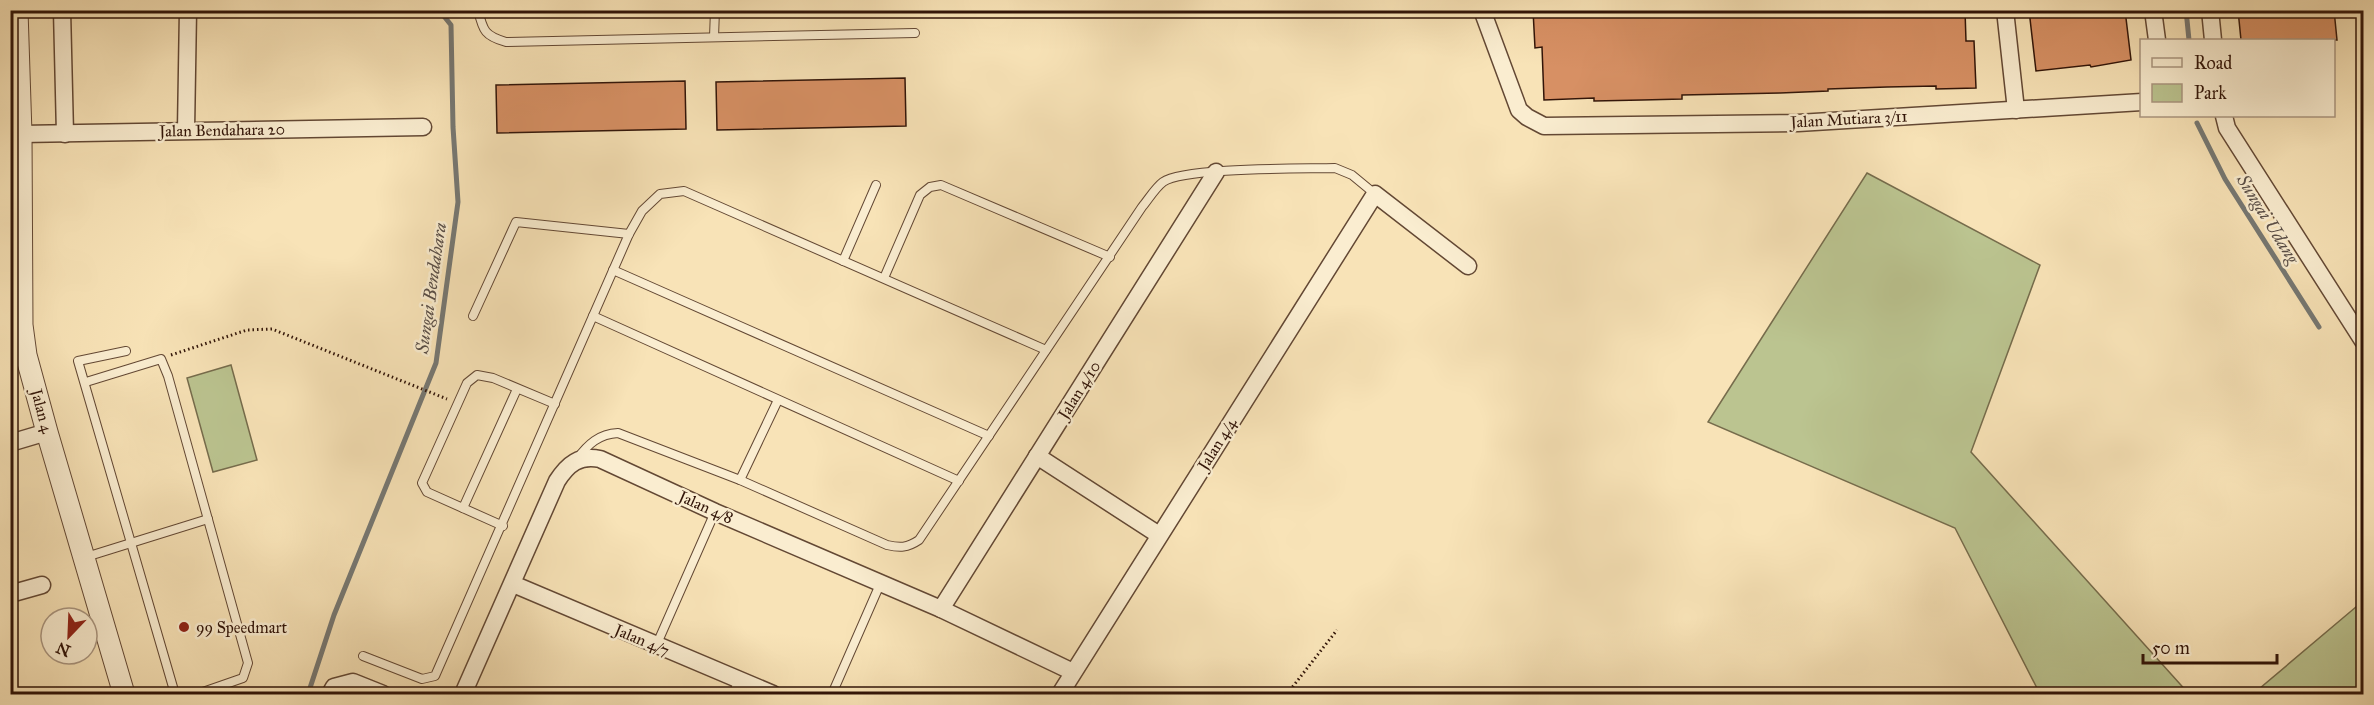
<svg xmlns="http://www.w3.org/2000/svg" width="2374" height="705" font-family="'IM FELL Great Primer',serif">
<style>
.green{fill:#bbc490;stroke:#766c4c;stroke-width:1.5}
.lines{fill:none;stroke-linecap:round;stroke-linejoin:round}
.stream{stroke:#767873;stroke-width:5}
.building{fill:#d79064;stroke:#311408;stroke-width:1.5}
.service-casing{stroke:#634834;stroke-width:10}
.minor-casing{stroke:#634834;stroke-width:19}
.tertiary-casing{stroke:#634834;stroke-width:23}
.path{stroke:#311408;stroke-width:3;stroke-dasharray:1.5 3;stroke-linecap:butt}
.service{stroke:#faedd0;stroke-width:8}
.minor{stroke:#faedd0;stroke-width:16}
.tertiary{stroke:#faedd0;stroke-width:21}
.poi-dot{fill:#8f2418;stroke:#faedd0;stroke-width:2}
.labels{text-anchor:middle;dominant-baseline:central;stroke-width:5;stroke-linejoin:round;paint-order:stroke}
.street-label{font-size:16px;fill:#311408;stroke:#faedd0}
.poi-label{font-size:16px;fill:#311408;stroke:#faedd0;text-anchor:start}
.water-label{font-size:18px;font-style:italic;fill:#594e47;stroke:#faedd0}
</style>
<rect width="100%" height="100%" fill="#f8e3b7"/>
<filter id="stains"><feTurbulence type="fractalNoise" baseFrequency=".00333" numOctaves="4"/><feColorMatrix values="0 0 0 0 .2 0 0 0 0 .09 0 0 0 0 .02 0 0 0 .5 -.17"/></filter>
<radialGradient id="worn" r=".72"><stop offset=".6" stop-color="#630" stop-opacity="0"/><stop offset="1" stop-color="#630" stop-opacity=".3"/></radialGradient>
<g class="green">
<path d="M1867,173L2040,265L1971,452L2189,694H2040L1955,528L1708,422Z"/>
<path d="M231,365L257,460L213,472L187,378Z"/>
<path d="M2363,601V694H2253Z"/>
</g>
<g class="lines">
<g class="stream">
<path d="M2186,10L2189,40"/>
<path d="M2197,123L2225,179L2319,327"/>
<path d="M308,694L334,615L436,363L458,202L453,127L451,25L439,10"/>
</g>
</g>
<g class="building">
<path d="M1533,10H1965L1966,41H1974L1976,88L1936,89V86L1887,87L1828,89V91L1780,93L1682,95V99L1642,100L1594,101V98L1544,100L1542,47L1535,48Z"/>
<path d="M2029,10H2125L2131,60L2091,67L2090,65L2036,71Z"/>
<path d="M2238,10H2334L2337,40H2241Z"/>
<path d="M905,78L906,126L717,130L716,82Z"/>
<path d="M685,81L686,129L497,133L496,85Z"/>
</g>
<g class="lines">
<g class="service-casing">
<g id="service">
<path d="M478,10C483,31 485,36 506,42L915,33"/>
<path d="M714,37L715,10"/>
<path d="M843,261L876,185"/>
<path d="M613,270L989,436"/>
<path d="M884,278L920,195L930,187L941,185L1110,257"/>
<path d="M473,316L516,222L629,234"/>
<path d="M593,316L959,481"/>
<path d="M126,351L78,361L175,694H178"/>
<path d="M86,382L161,359L168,376L248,663L243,678L197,694"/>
<path d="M577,459C588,444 599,434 618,433L740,480L887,545C900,548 907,548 919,540L1142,207C1148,200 1155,188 1163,182C1184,167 1303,169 1335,168L1352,175L1375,194"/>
<path d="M740,480L778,400"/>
<path d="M463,508L517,389"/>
<path d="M503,526L427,492L422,483L467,383L477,375L493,378L555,404"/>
<path d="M86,557L208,519"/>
<path d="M656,646L715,512"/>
<path d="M363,656L422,679L435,676L629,234L642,211L660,194L684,191L1046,350"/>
<path d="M733,694L739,680"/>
<path d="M832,694L881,582"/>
</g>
</g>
<g class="minor-casing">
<g id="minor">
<path d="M62,10L65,134"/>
<path d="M1482,10L1519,110L1527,117L1544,126L1798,123L2142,102"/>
<path d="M2005,10L2016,110"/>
<path d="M2153,10L2157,40"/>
<path d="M2210,10L2213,40"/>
<path d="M2224,116L2227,128L2363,341"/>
<path d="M186,130L188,10"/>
<path d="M21,134L423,127"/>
<path d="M10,443L47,432"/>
<path d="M1037,456L1159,535"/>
<path d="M513,584L773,694"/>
<path d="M10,594L42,585"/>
<path d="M941,609L1216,172"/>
<path d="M330,694L334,687L353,682L383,694"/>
<path d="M463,694L557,481C568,464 579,455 600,459L715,512L941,609L1073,672"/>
<path d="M1060,694L1375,194L1468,266"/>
</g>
</g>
<g class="tertiary-casing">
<path id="tertiary" d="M17,10L21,134L22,325L26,355L47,432L124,694"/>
</g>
<g class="path">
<path d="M171,355L247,330L272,329L447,399"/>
<path d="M1287,694L1337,630"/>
</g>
<use href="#service" class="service"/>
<use href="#minor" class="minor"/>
<use href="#tertiary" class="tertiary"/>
</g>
<circle class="poi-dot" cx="184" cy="627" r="6"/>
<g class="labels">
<g class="street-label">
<text transform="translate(1849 119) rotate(-3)">Jalan Mutiara 3/11</text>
<text transform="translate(222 130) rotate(-1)">Jalan Bendahara 20</text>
<text transform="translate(1079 390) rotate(-58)">Jalan 4/10</text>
<text transform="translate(42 411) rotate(75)">Jalan 4</text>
<text transform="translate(1217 444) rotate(-58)">Jalan 4/4</text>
<text transform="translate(706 507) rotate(24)">Jalan 4/8</text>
<text transform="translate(642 640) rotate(23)">Jalan 4/7</text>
</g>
<g class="poi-label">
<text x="196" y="627">99 Speedmart</text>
</g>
<g class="water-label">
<text transform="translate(2268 219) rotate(58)">Sungai Udang</text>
<text transform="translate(431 288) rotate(-82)">Sungai Bendahara</text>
</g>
</g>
<rect width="2374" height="705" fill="none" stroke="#f8e3b7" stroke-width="36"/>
<rect x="12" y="12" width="2350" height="681" fill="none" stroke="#311408" stroke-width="3"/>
<rect x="18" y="18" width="2338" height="669" fill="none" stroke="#311408" stroke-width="1.5"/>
<rect x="2140" y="39" width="195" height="78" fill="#faedd0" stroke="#aa9680" stroke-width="1.5"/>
<rect x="2152" y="58" width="30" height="9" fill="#faedd0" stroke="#aa9680" stroke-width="1.5"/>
<text x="2194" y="69" font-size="18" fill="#311408">Road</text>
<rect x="2152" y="84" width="30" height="18" fill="#bbc490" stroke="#aa9680" stroke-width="1.5"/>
<text x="2194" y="99" font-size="18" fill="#311408">Park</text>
<g transform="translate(69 636) rotate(203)"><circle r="28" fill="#faedd0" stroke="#aa9680" stroke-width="1.5"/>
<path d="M0-4.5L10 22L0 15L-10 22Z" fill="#8f2418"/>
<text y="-9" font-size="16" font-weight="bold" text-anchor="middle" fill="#311408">N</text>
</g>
<path d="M2143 654v9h134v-9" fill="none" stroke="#311408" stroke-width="3"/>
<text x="2152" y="654" font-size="18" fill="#311408" stroke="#faedd0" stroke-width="4.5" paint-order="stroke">50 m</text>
<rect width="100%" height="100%" filter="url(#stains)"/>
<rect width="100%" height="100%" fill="url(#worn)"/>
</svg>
